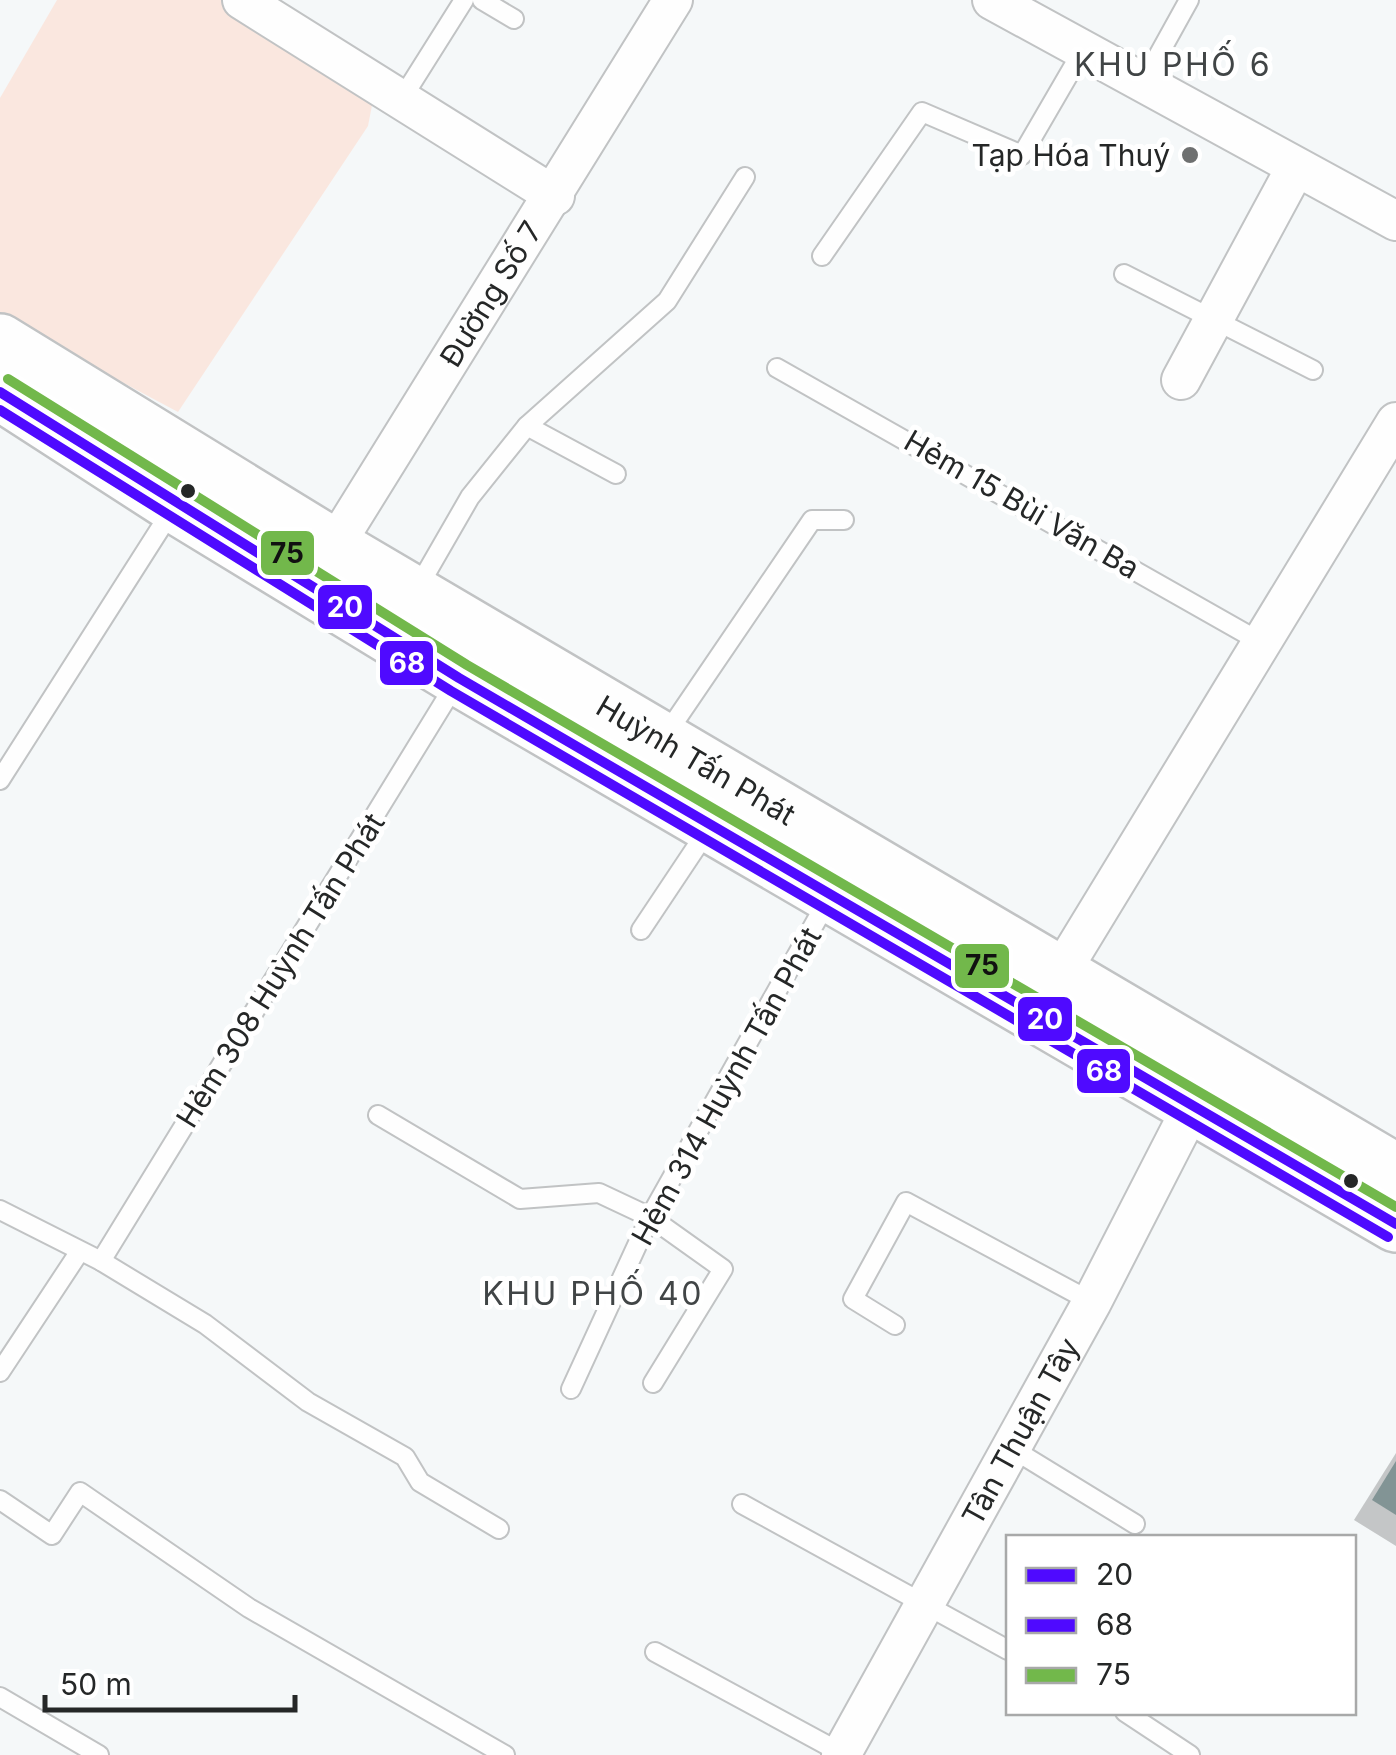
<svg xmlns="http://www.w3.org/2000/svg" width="1396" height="1755" font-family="Inter,sans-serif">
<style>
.green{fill:#fae7df}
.shadow{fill:#0003}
.building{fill:#829495}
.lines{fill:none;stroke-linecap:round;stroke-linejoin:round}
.lane-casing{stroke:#c1c3c4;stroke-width:22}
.street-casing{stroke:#c1c3c4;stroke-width:42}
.primary-casing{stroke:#c1c3c4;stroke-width:60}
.lane{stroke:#fefefe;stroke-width:18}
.street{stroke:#fefefe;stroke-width:38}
.primary{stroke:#fefefe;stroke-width:55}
.bus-1-casing{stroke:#fff;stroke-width:18}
.bus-2-casing{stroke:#fff;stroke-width:18}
.bus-3-casing{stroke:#fff;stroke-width:18}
.bus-1{stroke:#4f0aff;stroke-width:10}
.bus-2{stroke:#4f0aff;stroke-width:10}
.bus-3{stroke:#72b84b;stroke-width:10}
.poi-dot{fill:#6e7070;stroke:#fff;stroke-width:4}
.bus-dot{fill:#252727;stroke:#fff;stroke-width:4}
.labels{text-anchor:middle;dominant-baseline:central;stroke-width:10;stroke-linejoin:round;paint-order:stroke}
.poi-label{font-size:30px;fill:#252727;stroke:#fff;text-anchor:end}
.street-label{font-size:30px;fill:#252727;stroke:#fff}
.neighbourhood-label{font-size:32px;letter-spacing:2.5px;fill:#414546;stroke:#fff}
.line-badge{stroke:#fff;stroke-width:4}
.badge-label{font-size:28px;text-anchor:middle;font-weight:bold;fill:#fff}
.pale-badge-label{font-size:28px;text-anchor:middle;font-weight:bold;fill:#111}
</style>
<rect width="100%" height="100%" fill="#f5f8f9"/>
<path class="green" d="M57,0H227L374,95L368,126L178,412L0,317V98Z"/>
<path class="shadow" d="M1396,1453V1546L1354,1520Z"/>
<path class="building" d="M1396,1461V1515L1372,1500Z"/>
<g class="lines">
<g class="lane-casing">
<g id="lane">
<path d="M482,0L514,19"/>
<path d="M1143,83L1189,0"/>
<path d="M401,100L464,0"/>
<path d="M822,256L922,112L1022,155L1083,50"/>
<path d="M1124,274L1313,370"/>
<path d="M777,368L1264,644"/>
<path d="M527,426L616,474"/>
<path d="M417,589L470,497L527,426L667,301L745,177"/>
<path d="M665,736L812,520H844"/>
<path d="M0,780L172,510"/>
<path d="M641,930L707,831"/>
<path d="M378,1115L520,1199L599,1193L650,1217L723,1269L653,1383"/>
<path d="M0,1210L101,1261L205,1324L308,1402L405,1457L420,1482L499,1529"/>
<path d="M101,1261L456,683"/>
<path d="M895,1325L853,1299L906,1202L1092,1302"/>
<path d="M0,1372L78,1254"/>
<path d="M571,1389L650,1217L829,898"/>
<path d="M1011,1448L1135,1524"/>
<path d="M0,1500L52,1535L80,1492L249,1608L505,1755"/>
<path d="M742,1504L1008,1650"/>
<path d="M655,1652L845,1755"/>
<path d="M0,1697L99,1755"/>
<path d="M1125,1712L1190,1755"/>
</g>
</g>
<g class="street-casing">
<g id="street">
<path d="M242,0L555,196"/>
<path d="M992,0L1396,221"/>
<path d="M1181,380L1296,167"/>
<path id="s1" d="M323,564L673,0"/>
<path d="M1048,993L1396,422"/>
<path id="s2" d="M841,1755L1092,1302L1193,1105"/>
</g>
</g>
<g class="primary-casing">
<g id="primary">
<path id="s3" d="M0,342L334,547L1396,1172"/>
<path d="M0,392L175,505L459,678L1396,1224"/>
</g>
</g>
<use href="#lane" class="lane"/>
<use href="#street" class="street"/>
<use href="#primary" class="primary"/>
<g class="bus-1-casing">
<path id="bus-1" d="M0,392L459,678L1396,1224"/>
</g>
<g class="bus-2-casing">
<path id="bus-2" d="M0,410L451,691L1388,1237"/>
</g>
<g class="bus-3-casing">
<path id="bus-3" d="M8,379L467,665L1396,1207"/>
</g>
<use href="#bus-1" class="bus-1"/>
<use href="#bus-2" class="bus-2"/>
<use href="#bus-3" class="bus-3"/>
</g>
<circle class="poi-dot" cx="1190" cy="155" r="10"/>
<g class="bus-dot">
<circle cx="188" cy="491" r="9"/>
<circle cx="1351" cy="1181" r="9"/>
</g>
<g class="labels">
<g class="poi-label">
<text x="1170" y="155">Tạp Hóa Thuý</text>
</g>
<g class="street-label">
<text stroke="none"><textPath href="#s1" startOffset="318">Đường Số 7</textPath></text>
<text transform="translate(1022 504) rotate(30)">Hẻm 15 Bùi Văn Ba</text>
<text stroke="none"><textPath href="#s3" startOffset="812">Huỳnh Tấn Phát</textPath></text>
<text transform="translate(280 970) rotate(-58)">Hẻm 308 Huỳnh Tấn Phát</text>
<text transform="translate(726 1086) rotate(-61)">Hẻm 314 Huỳnh Tấn Phát</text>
<text stroke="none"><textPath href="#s2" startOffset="370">Tân Thuận Tây</textPath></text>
</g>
<g class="neighbourhood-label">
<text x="1173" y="64">KHU PHỐ 6</text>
<text x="593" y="1293">KHU PHỐ 40</text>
</g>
</g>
<g class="line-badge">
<rect x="259" y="529" width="57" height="48" rx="10" fill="#72b84b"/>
<rect x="316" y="583" width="58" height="48" rx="10" fill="#4f0aff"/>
<rect x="378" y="639" width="57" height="48" rx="10" fill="#4f0aff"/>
<rect x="953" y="942" width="58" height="48" rx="10" fill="#72b84b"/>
<rect x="1016" y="995" width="58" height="48" rx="10" fill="#4f0aff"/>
<rect x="1075" y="1047" width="57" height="48" rx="10" fill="#4f0aff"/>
</g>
<g class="badge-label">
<text x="345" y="617">20</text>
<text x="407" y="673">68</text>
<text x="1045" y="1029">20</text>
<text x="1104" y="1081">68</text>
</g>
<g class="pale-badge-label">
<text x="287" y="563">75</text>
<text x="982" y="975">75</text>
</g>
<rect x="1006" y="1535" width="350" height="180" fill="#ffffff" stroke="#a8a9a9" stroke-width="2.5"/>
<rect x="1026" y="1568" width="50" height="15" fill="#4f0aff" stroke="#a8a9a9" stroke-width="2.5"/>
<text x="1096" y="1585" font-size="30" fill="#252727">20</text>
<rect x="1026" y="1618" width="50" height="15" fill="#4f0aff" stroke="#a8a9a9" stroke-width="2.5"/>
<text x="1096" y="1635" font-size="30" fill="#252727">68</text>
<rect x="1026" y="1668" width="50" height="15" fill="#72b84b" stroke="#a8a9a9" stroke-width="2.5"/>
<text x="1096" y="1685" font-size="30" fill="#252727">75</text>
<path d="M45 1695v15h250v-15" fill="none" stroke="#252727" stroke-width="5"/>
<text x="60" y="1695" font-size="30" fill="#252727" stroke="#ffffff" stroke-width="8" paint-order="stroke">50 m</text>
</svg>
